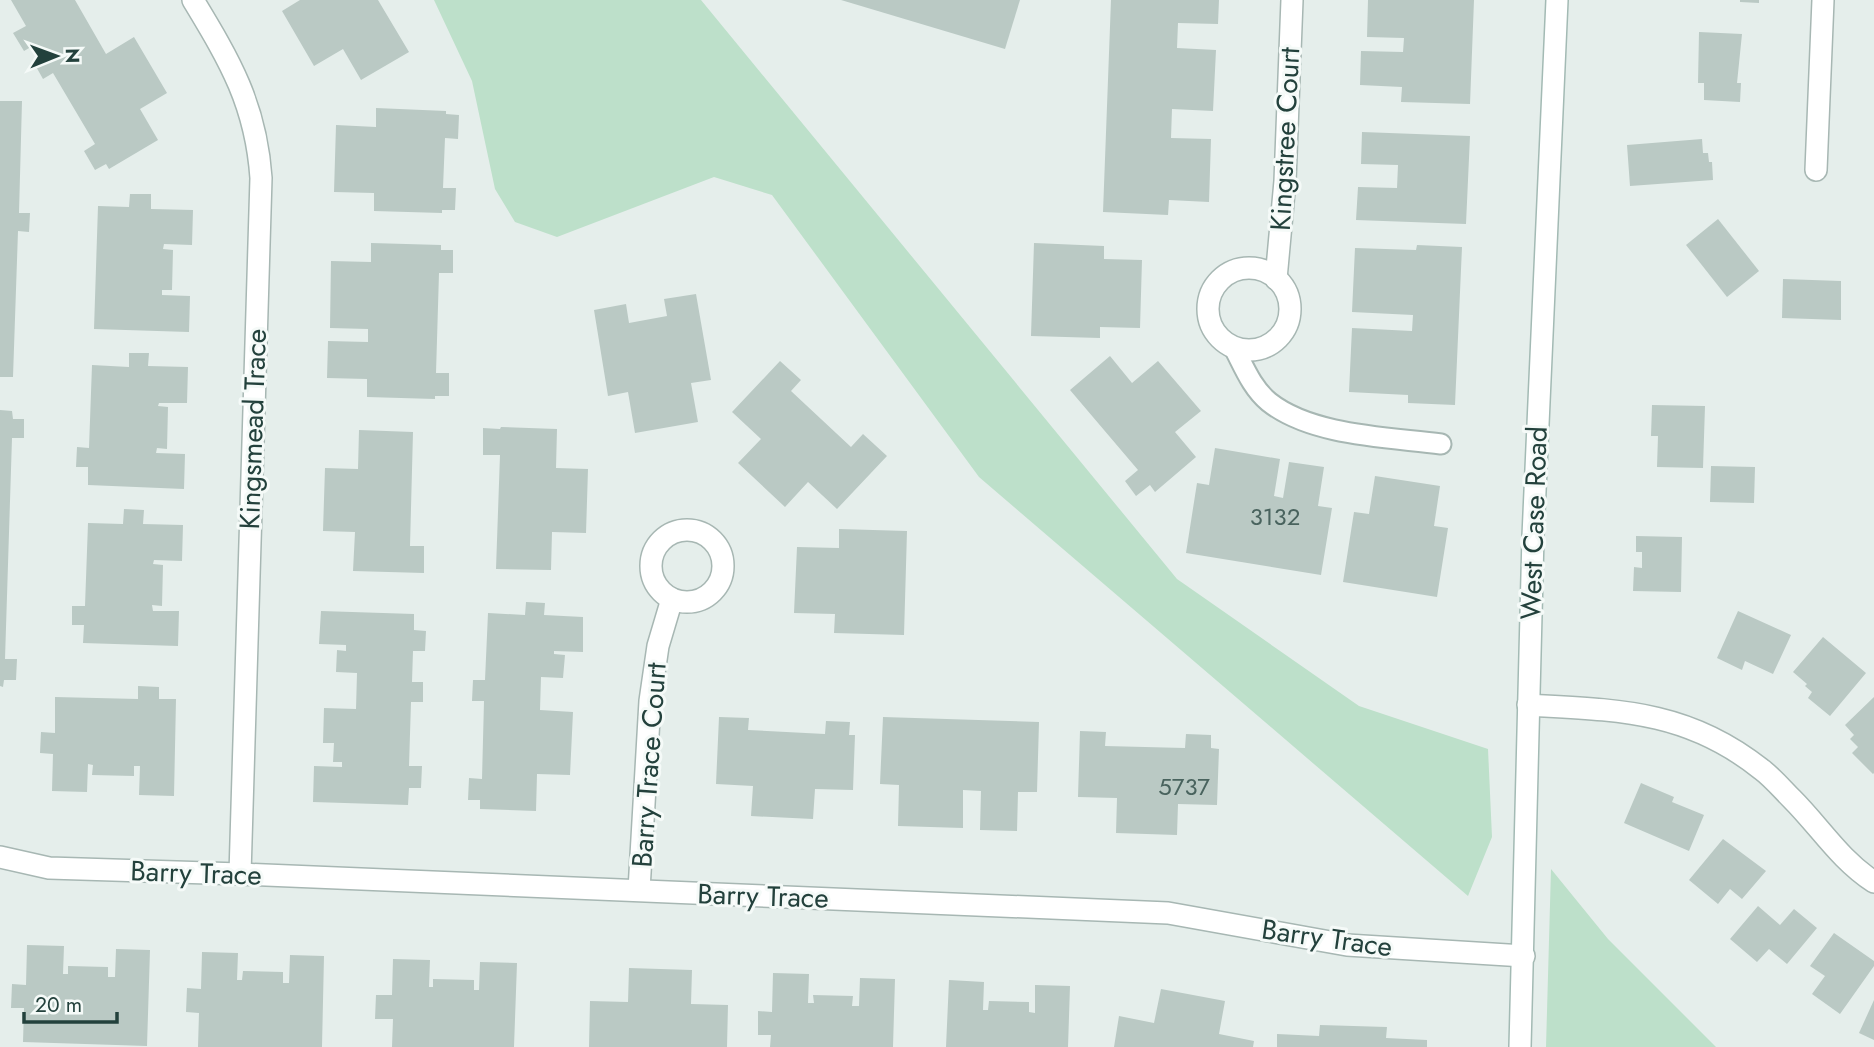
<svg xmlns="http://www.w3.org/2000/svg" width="1874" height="1047" font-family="Jost,sans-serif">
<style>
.green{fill:#bde0ca}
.building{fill:#bac9c4}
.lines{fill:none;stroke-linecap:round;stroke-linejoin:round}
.service-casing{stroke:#a7b7b3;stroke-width:23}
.minor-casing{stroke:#a7b7b3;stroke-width:24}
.secondary-casing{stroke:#a3bab4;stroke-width:24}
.service{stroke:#fff;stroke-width:19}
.minor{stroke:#fff;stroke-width:21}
.secondary{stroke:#fff;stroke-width:21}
.labels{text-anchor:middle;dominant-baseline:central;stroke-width:6;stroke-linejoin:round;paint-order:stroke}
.number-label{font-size:24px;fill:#49635e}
.street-label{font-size:28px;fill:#23413c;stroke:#f5faf8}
</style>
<rect width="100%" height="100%" fill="#e5eeeb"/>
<g class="green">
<path d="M434,0H701L1177,579L1359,706L1488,749L1492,837L1468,896L979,477L772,195L714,177L557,237L515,222L495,189L472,81Z"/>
<path d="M1551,869L1608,939L1716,1047H1546Z"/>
</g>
<g class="building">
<path d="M11,0H75L106,54L134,37L167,93L140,109L158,140L109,169L106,164L95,170L84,151L95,144L53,73L43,79L34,63L43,57L36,44L24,51L13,33L26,26Z"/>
<path d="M300,0H378L409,52L361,80L343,49L314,66L282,11Z"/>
<path d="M841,0H1020L1005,49Z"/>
<path d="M1111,0H1219L1218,24L1178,23L1177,48L1216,50L1213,111L1172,109L1171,138L1211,139L1209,202L1169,200L1168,215L1103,212Z"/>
<path d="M1368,0H1474L1470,104L1401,102L1402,87L1360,85L1361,51L1403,52L1404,38L1367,37Z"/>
<path d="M1740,0H1759V3L1740,2Z"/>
<path d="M1699,32L1742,34L1737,83H1741L1740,102L1704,100V83H1698Z"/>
<path d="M0,101H22L19,213H30L29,232L18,231L13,377H0Z"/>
<path d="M376,108L446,111V114L459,115L458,139L445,138L443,188H456L455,210H442V213L374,211V193L334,192L336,125L376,127Z"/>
<path d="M1362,132L1470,136L1466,224L1356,220L1358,187L1397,188L1398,165L1361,164Z"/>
<path d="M1702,139L1703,153H1708L1709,162H1712L1713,180L1630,186L1627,145Z"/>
<path d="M130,194H151V209L193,210L192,245L164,244L163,249L173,250L172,290H162V295L190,296L189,332L94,329L98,206L129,207Z"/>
<path d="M1718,219L1759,271L1727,297L1686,245Z"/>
<path d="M371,243L441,245V250H453V273H439L436,373H449V396H435V399L367,397V379L327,378L328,341L368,342V329L330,328L331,261L371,262Z"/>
<path d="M1034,243L1104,246V259L1142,260L1140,328L1100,327V338L1031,336Z"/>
<path d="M1417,245L1462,247L1455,405L1408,403V395L1349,392L1352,328L1412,331L1413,315L1352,312L1355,248L1416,250Z"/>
<path d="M1783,279L1841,281V320L1782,318Z"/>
<path d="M696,294L711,380L691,383L698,422L635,433L628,392L608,396L594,310L626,304L629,323L667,316L664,299Z"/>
<path d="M129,353H149L148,366L188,367L187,403H159L158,406L168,407L167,449L157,448L156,453L185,454L184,489L88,485V467H76L77,447L89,448L92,365L129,367Z"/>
<path d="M1110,356L1132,383L1158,361L1201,411L1175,432L1196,457L1155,492L1150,485L1136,496L1125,481L1138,470L1070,390Z"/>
<path d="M780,361L801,380L791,391L851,447L863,434L887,456L837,509L808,482L785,507L738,463L761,439L732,412Z"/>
<path d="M1652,405L1705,406L1703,468L1657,467L1658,436H1651Z"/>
<path d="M0,410L12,411L13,419H24V438H12L5,659H17L16,680H4L3,687L0,686Z"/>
<path d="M501,427L557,429L556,468L588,469L586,533L552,532L551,570L496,569L500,455H483V428L500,429Z"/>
<path d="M359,430L413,432L410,546H424V573L353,571L355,532L323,531L325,468L358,469Z"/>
<path d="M1215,448L1280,459L1274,496L1283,498L1289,462L1324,467L1318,506L1332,508L1321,575L1186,553L1197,483L1209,485Z"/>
<path d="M1711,466L1755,467L1754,503L1710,502Z"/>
<path d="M1375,476L1440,486L1434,526L1448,528L1437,597L1343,582L1354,512L1369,514Z"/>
<path d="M124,509L144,510L143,524L183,525L182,561L154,560L153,564L163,565L162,606L152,605L153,611H179L178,646L83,643L84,625H72V606H85L88,523L123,524Z"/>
<path d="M839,529L907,531L904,635L834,633L835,614L794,613L797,547L839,548Z"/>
<path d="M1636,536L1682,537L1681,592L1633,591L1634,567L1642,568V552H1636Z"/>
<path d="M526,602L545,603L544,615L583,617V652L554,651V654L565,655L563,678L541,677L540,710L573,712L570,775L537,774L536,811L480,809V800H468L469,778L482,779L484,701H472L473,680H485L488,613L525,615Z"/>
<path d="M321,611L414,614V630L426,631L425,651H413L412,682H423V702H411L409,766H422L421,788H409L408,805L313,802L314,766L342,767V762H333L334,743H323L324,708L356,709L357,673L336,672L337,650L346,651V645L319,644Z"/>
<path d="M1738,611L1791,635L1773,674L1745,661L1742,670L1717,658Z"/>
<path d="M1823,637L1866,673L1830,716L1808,698L1812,692L1805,686L1807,684L1793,672Z"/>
<path d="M138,686L159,687V699H176L174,796L139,795L140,766H134V776L92,775L93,765L88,764L87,792L52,791L53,754L40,753L41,732L55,733V697L138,699Z"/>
<path d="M1874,697V773L1873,774L1852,753L1858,747L1850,739L1854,735L1845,725Z"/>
<path d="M719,717L749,718L748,730L825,734L826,721L850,722L849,735H855L853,790L815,789L813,819L751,816L753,786L716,784Z"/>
<path d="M883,717L1039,722L1037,792H1018L1017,831L980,830L981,791L963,790V828L898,826L899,785L880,784Z"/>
<path d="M1080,731L1106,732L1105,746L1185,748L1186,734L1211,735V748L1219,749L1217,805L1178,804L1177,835L1116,833L1117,798L1078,797Z"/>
<path d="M1641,783L1674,797L1672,802L1704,815L1689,851L1624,823Z"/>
<path d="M1723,839L1766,871L1742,899L1730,889L1718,904L1689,880Z"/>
<path d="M1758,906L1780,925L1794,909L1817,928L1787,964L1769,949L1757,962L1730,939Z"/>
<path d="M1834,933L1874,961V966L1840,1014L1812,994L1825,976L1810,966Z"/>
<path d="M27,945L64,946L63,974H68V966L108,967V977H115L116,949L150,950L147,1046L23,1042L24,1008H11L12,984L26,985Z"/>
<path d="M202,952L238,953L237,980H242L243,971L283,972V983H289L290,955L324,956L322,1047H198L199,1013L186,1012L187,988L201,989Z"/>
<path d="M393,959L430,960L429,987H433V979L474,980V990H479L480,962L517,963L514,1047H392L393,1019H375L376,995H392Z"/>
<path d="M629,968L692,970L691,1004L728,1005L727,1047H589L590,1001L628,1002Z"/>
<path d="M773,973L809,974L808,1003H814L813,995L853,996L852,1006H859L860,978L895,979L893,1047H770L771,1035H758V1011L772,1012Z"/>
<path d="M949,980L984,982L983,1010H988L989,1001L1029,1002V1012L1035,1013V985L1070,986L1068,1047H946Z"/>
<path d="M1161,989L1225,1001L1219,1034L1254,1041L1253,1047H1114L1119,1016L1154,1023Z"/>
<path d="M1874,1000V1040L1859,1033Z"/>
<path d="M1320,1025L1387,1027L1386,1038L1427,1040V1047H1277V1034L1319,1036Z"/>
</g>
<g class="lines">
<g class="service-casing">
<path id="service" d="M1234,348C1244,367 1252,388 1269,402C1312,436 1388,437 1441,444"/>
</g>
<g class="minor-casing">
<g id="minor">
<path d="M193,0C230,61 256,105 261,178L240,874"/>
<path d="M1816,170L1823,0"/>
<circle cx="1249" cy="309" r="41"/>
<path d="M1276,279L1285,181L1292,0"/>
<circle cx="687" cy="566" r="36"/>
<path d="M1528,705C1617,710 1687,710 1761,769C1772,777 1782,789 1792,799C1820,827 1840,860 1874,882"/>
<path d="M0,857L49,868L240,874L1168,913L1347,945L1524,956"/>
<path d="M639,890L650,701L658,646L672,599"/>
</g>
</g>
<g class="secondary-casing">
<path id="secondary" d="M1520,1047L1533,536L1557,0"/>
</g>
<use href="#service" class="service"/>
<use href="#minor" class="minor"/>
<use href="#secondary" class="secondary"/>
</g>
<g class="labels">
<g class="number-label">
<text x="1275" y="516">3132</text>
<text x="1184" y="786">5737</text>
</g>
<g class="street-label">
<text transform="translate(1285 139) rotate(-87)">Kingstree Court</text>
<text transform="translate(253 429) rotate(-88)">Kingsmead Trace</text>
<text transform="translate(1534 523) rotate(-88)">West Case Road</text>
<text transform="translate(649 765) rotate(-86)">Barry Trace Court</text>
<text transform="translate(196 873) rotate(2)">Barry Trace</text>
<text transform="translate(763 896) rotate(2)">Barry Trace</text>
<text transform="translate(1327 938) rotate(8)">Barry Trace</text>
</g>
</g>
<g transform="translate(56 56) rotate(89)" stroke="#f5faf8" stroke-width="5" paint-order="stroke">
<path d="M0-5L12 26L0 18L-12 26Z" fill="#23413c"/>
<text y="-10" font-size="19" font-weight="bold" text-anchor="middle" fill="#23413c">N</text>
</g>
<path d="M24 1012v10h93v-10" fill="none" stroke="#23413c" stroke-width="3.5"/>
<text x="35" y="1012" font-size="21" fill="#23413c" stroke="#f5faf8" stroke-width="5" paint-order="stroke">20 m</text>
</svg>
